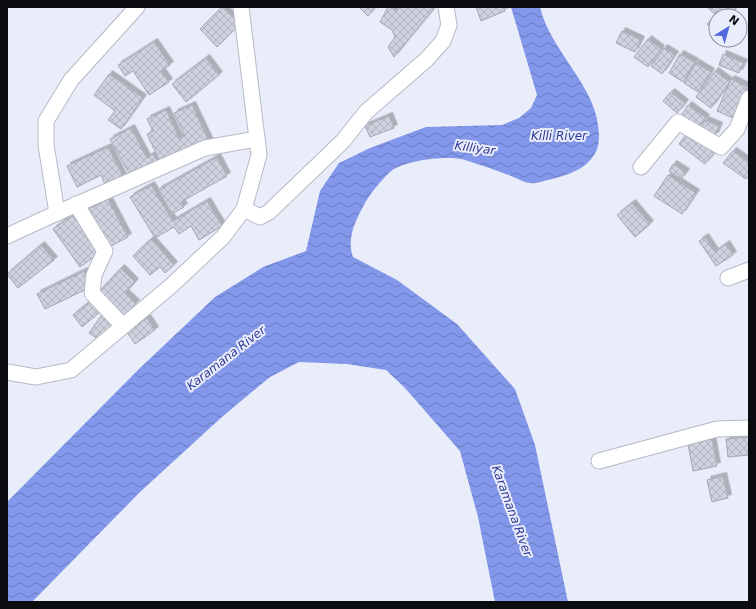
<svg xmlns="http://www.w3.org/2000/svg" width="756" height="609" font-family="'DejaVu Sans',sans-serif">
<style>
.water{fill:url(#water-waves)}
.building{fill:url(#building-cross-hatch);stroke:#a3a7b2;filter:url(#shadow)}
.lines{fill:none;stroke-linecap:round;stroke-linejoin:round}
.street-casing{stroke:#b6bac6;stroke-width:17}
.street{stroke:#fff;stroke-width:15}
.labels{text-anchor:middle;dominant-baseline:central;stroke-width:4;stroke-linejoin:round;paint-order:stroke}
.water-label{font-size:12px;font-style:italic;fill:#2d3898;stroke:#e9ecf9}
</style>
<defs>
<pattern id="water-waves" width="16" height="10" patternUnits="userSpaceOnUse"><rect width="16" height="10" fill="#8398eb"/><path d="M0 5q4-4 8 0t8 0" fill="none" stroke="#697abd"/></pattern>
<pattern id="building-cross-hatch" width="8" height="8" patternUnits="userSpaceOnUse"><rect width="8" height="8" fill="#ced2de"/><path d="M0 0l8 8M0 8l8-8" fill="none" stroke="#b0b3bd"/></pattern>
<filter id="shadow"><feDropShadow dx="3.5" dy="-3.5" stdDeviation="0" flood-color="#0004"/></filter>
</defs>
<rect width="100%" height="100%" fill="#e9ecf9"/>
<path class="water" d="M511,7H540C550,52 600,88 599,137C599,165 571,175 548,180C543,181 536,184 531,183C524,183 517,178 511,176C496,170 481,165 465,160C448,155 410,160 394,169C385,175 370,194 365,203C356,220 346,238 353,257L397,280L457,324L515,389L535,445L568,602H495L478,517L460,451L405,388L386,370L347,364L299,362L270,377L223,416L140,492L32,602H7V502L139,369L215,297L263,267L306,251L320,191L339,163L370,148L426,127L502,125L519,118L531,108L537,95Z"/>
<g class="building">
<path d="M222,7L240,24L217,47L200,29Z"/>
<path d="M359,7H375L368,16Z"/>
<path d="M388,7H392L396,11L399,7H435L394,57L388,47L395,37L392,30L380,22Z"/>
<path d="M476,7H503L505,11L481,21Z"/>
<path d="M707,7H737L729,16H717Z"/>
<path d="M715,16L716,17V32L707,24Z"/>
<path d="M622,31L641,40L635,52L616,43Z"/>
<path d="M648,39L661,49L648,67L634,57Z"/>
<path d="M154,42L170,65L161,71L169,82L149,95L133,71L125,76L118,65Z"/>
<path d="M664,48L675,55L662,74L651,66Z"/>
<path d="M680,54L695,62L683,82L669,73Z"/>
<path d="M723,54L744,63L739,73L719,65Z"/>
<path d="M206,58L219,75L186,102L172,84Z"/>
<path d="M696,63L711,72L698,92L684,83Z"/>
<path d="M715,71L730,82L711,108L696,97Z"/>
<path d="M109,74L143,98L121,129L108,120L115,111L94,95Z"/>
<path d="M731,79L748,87L733,118L717,111Z"/>
<path d="M671,92L685,103L677,113L663,101Z"/>
<path d="M192,105L210,143L162,166L147,134L153,131L147,119L166,110L179,138L185,136L174,113Z"/>
<path d="M688,105L706,118L698,128L681,116Z"/>
<path d="M389,116L394,128L370,137L365,126Z"/>
<path d="M705,120L719,126L715,136L700,130Z"/>
<path d="M131,128L147,158L153,154L158,162L131,177L110,139Z"/>
<path d="M689,131L716,151L705,164L679,144Z"/>
<path d="M108,147L124,179L106,187L101,175L77,187L67,166Z"/>
<path d="M733,151L749,162V175L746,179L723,163Z"/>
<path d="M217,157L227,176L181,202L184,207L172,214L158,190Z"/>
<path d="M673,164L686,172L681,179L669,171Z"/>
<path d="M668,175L696,193L682,214L654,196Z"/>
<path d="M151,185L173,221L207,201L222,226L199,240L191,226L179,234L174,227L155,238L130,197Z"/>
<path d="M108,199L128,237L107,248L87,210Z"/>
<path d="M632,203L650,224L635,237L617,215Z"/>
<path d="M73,215L101,252L80,267L53,229Z"/>
<path d="M705,237L715,252L726,244L733,255L716,266L699,241Z"/>
<path d="M151,239L174,265L165,273L160,267L150,275L133,256Z"/>
<path d="M41,245L54,260L18,288L7,274Z"/>
<path d="M121,268L135,282L125,293L136,303L121,320L95,296Z"/>
<path d="M84,271L91,287L45,309L37,294Z"/>
<path d="M96,297L105,308L82,327L73,315Z"/>
<path d="M103,313L114,321L101,341L89,333Z"/>
<path d="M147,318L155,330L135,344L127,332Z"/>
<path d="M749,437V455L728,457L726,439Z"/>
<path d="M712,439L717,466L693,471L688,444Z"/>
<path d="M723,476L728,498L712,502L707,480Z"/>
</g>
<g class="lines">
<g class="street-casing">
<g id="street">
<path d="M241,7L259,155L244,209"/>
<path d="M641,167L678,122L721,147L737,129L749,98"/>
<path d="M76,204L105,251L94,275L92,293L123,326"/>
<path d="M57,213L205,148L257,139"/>
<path d="M7,236L57,213L46,145V121L71,80L137,7"/>
<path d="M728,278L749,270"/>
<path d="M7,372L36,377L71,370L172,285L223,237L244,209L260,217L269,212L343,141L366,112L427,59L443,41L449,25L446,7"/>
<path d="M599,461L717,429L749,428"/>
</g>
</g>
<use href="#street" class="street"/>
</g>
<g class="labels">
<g class="water-label">
<text x="559" y="136">Killi River</text>
<text transform="translate(475 148) rotate(8)">Killiyar</text>
<text transform="translate(226 358) rotate(-38)">Karamana River</text>
<text transform="translate(512 511) rotate(70)">Karamana River</text>
</g>
</g>
<rect width="756" height="609" fill="none" stroke="#0b0c10" stroke-width="16"/>
<g transform="translate(728 28) rotate(37)"><circle r="19" fill="#e9ecf9" stroke="#90929c"/>
<path d="M0-3L7 15L0 10L-7 15Z" fill="#5569df"/>
<text y="-6" font-size="11" font-weight="bold" text-anchor="middle" fill="#0b0c10">N</text>
</g>
</svg>
